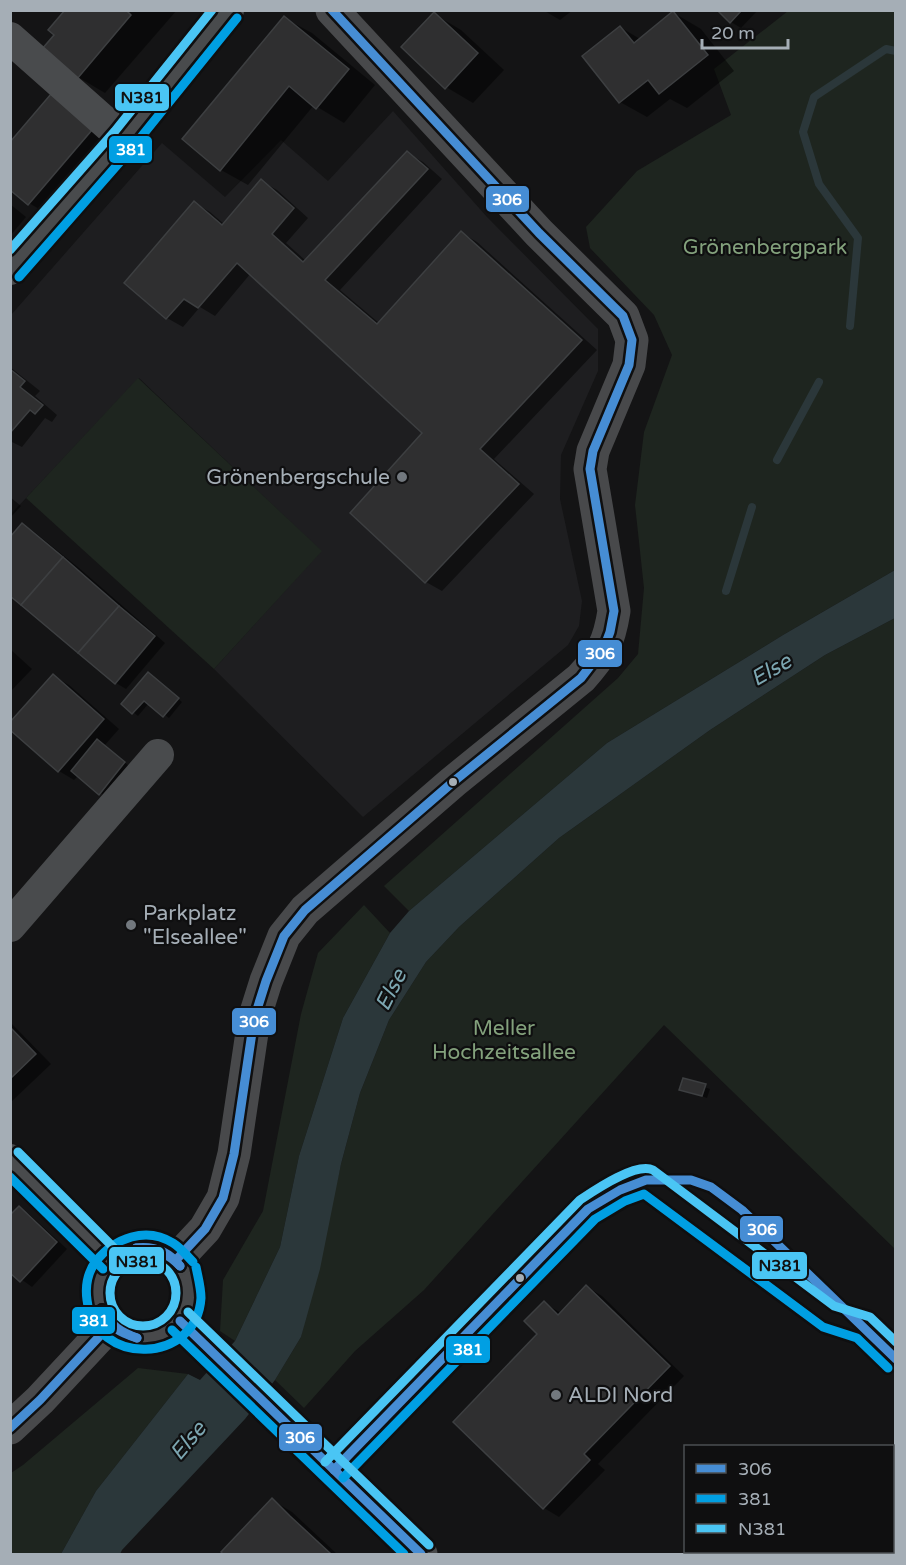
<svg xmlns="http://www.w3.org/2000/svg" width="906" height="1565" font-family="'Varela Round',sans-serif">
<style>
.built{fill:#1e1e20}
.green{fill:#1e251f}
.water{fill:#2b373a}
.shadow{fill:#0007}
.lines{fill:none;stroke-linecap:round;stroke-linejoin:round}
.stream{stroke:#2b373a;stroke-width:8}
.building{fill:#2f2f30;stroke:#3d3f41;stroke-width:1.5}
.street{stroke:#494b4d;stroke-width:32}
.secondary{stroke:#48494b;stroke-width:33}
.bus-1-casing{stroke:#0f0f10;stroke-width:14}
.bus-2-casing{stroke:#0f0f10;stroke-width:14}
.bus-3-casing{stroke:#0f0f10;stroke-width:14}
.bus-1{stroke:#468dd4;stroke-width:9}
.bus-2{stroke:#009fe3;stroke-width:9}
.bus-3{stroke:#4ac5f4;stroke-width:9}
.poi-dot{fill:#72787e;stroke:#0f0f10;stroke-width:2}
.bus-dot{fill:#a5aeb6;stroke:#0f0f10;stroke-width:2}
.labels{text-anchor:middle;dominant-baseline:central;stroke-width:4.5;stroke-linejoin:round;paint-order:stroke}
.park-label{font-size:21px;fill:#83a17c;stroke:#0f0f10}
.poi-label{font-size:21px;fill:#a5aeb6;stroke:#0f0f10;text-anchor:start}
.water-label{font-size:22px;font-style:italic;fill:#7ca6b1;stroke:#0f0f10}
.line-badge{stroke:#0f0f10;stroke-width:2}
.badge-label{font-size:16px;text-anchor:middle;font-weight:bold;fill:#fff}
.pale-badge-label{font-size:16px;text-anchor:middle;font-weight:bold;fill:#111}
</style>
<rect width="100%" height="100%" fill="#141415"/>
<path class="built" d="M393,111L487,217L598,329V371L561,455L560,499L582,601L579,626L568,645L363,817L214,669L321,551L139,378L11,514V315L162,143L225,197L281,140L328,181Z"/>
<g class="green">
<path d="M788,11H895V570L783,635L607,743L409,911L384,886L618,678L638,654L644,588L635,505L644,432L672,355L654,315L590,248L586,227L637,171L731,115L714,69Z"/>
<path d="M138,378L322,551L214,669L26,498Z"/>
<path d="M895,618V1249L664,1025L424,1290L355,1351L304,1408L275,1380L301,1337L341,1164L360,1093L389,1020L426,962L459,927L559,838L710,730L825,655Z"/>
<path d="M364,905L390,933L343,1018L299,1156L280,1247L235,1341L220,1331L223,1280L263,1211L301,1014L318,953Z"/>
<path d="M138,1368L188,1374L96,1491L61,1554H11V1473L23,1465Z"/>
</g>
<path class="water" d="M895,570V618L825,655L710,730L559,838L459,927L426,962L389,1020L360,1093L341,1164L320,1269L301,1337L275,1380L245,1419L122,1550L120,1554H61L96,1491L188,1374L200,1380L235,1341L280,1247L299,1156L343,1018L390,933L409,911L607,743L783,635Z"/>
<g class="shadow">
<path d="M67,10H177L105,93L78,77L56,35Z"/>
<path d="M543,10H573L560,20Z"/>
<path d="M719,10H758L741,28L731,22Z"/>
<path d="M674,13L701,29L734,71L687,108L670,99L647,117L620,102V27L640,39Z"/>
<path d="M434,14L461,30L504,70L473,103L446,87Z"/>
<path d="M284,18L312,33L375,85L344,123L314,105L248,185L221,170Z"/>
<path d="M51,96L119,146L56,219L29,203Z"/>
<path d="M407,153L423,162L442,179L340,290L379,323L462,233L477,242L597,350L494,459L534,494L442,591L426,582L424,433L251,273L215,316L200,307L183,327L167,318L126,283L195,203L210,212L224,224L261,181L277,190L308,218L286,243L306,261Z"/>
<path d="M10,204L26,217L10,236Z"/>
<path d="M10,367L40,391L35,396L57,415L52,422L45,418L22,447L10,441Z"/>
<path d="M10,497L21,506L10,518Z"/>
<path d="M23,525L33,531L79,568L165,643L126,689L116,683L10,594Z"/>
<path d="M10,649L32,669L10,692Z"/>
<path d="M53,676L69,685L119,729L104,746L129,766L105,796L78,776L74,780L59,771Z"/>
<path d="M153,677L182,702L169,718L149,703L138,716L123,704Z"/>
<path d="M10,1022L51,1064L10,1103Z"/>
<path d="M684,1080L710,1089L707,1098L681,1089Z"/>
<path d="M19,1208L29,1214L67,1249L32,1287L10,1271Z"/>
<path d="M587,1287L602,1296L684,1376L598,1464L605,1470L559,1517L544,1508V1303L561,1313Z"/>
<path d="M272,1500L292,1512L337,1554H226L223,1552Z"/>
<path d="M896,1503V1554H738L735,1552H892Z"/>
</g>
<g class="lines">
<g class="stream">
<path d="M850,326L858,238L819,184L803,132L814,97L886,49L896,51"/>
<path d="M777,460L819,382"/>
<path d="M726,591L752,507"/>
</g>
</g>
<g class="building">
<path d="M65,10H126L131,15L77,79L42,49L54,35L48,30Z"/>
<path d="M717,10H742L730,23Z"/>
<path d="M673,11L708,55L659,94L648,80L619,103L582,56L620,26L634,43Z"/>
<path d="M434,12L478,53L445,89L401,47Z"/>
<path d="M284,16L349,69L316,109L289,86L220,171L182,139Z"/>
<path d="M51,94L92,130L28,205L10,190V142Z"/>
<path d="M407,151L428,169L325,280L377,324L461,231L582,340L480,449L519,484L425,583L350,513L422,433L237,263L198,308L184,299L166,319L124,283L194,201L222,225L261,179L294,208L272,234L303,262Z"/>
<path d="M10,369L25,381L20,387L43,405L35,414L30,410L10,433Z"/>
<path d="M22,523L63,557L21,605L10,596V537Z"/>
<path d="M63,557L119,606L78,653L21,605Z"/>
<path d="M119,606L155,636L115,684L78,653Z"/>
<path d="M148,672L179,698L163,717L144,701L132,714L121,704Z"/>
<path d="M53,674L104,719L58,772L10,730V722Z"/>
<path d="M97,739L125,762L99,795L71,771Z"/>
<path d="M10,1027L36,1054L10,1079Z"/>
<path d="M683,1078L706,1084L702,1096L679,1090Z"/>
<path d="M19,1206L57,1242L20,1282L10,1273V1215Z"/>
<path d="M586,1285L670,1366L584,1454L590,1460L543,1509L453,1422L537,1334L524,1321L544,1301L558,1315Z"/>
<path d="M272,1498L290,1516L331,1554H223L221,1552Z"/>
<path d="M896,1501V1554H736L733,1552H892V1504Z"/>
</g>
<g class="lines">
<g class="street">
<path d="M10,38L124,139"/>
<path d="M10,269L124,139L228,10"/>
<path d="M10,926L158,755"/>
<path d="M10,1160L111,1261"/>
</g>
<g class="secondary">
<circle cx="144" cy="1293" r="46"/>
<path d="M176,1260L205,1229L223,1198L234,1154L254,1019L266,981L284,936L305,910L453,782L581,678C602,655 609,643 614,611L590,469L593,451L629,365L632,340L623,316L539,233L332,10"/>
<path d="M180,1321L421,1554"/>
<path d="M10,1428L40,1400L110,1325"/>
</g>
<g class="bus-1-casing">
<g id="bus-1">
<path d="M136,1248C154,1246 169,1252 180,1266"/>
<path d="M136,1248C154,1247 168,1253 180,1266"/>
<path d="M176,1260L205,1229L223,1198L234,1154L254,1019L266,981L284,936L305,910L453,782L581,678L604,648L610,632L614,611L590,469L593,451L629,365L632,340L623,316L539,233L332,10"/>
<path d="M102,1310C111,1326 121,1332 137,1338"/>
<path d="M102,1310C109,1327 120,1333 137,1338"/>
<path d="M180,1321L421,1554"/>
<path d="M10,1428L40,1400L110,1325"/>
<path d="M334,1470L588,1209L620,1190L646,1180H691L711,1187L742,1210L896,1359"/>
</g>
</g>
<g class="bus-2-casing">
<g id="bus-2">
<path d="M19,277L133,147L237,18"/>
<path d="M10,1177L103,1269"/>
<path d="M193,1262C186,1255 181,1248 173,1243C146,1226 115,1238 96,1261C88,1272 85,1286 87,1300C95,1368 197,1364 201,1298C201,1288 198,1277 196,1267"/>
<path d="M172,1330L404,1554"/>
<path d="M343,1478L595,1219L625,1201L644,1194L823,1327L857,1338L888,1368"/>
</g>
</g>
<g class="bus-3-casing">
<g id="bus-3">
<path d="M10,250L115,131L212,10"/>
<path d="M18,1152L119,1253"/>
<circle cx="143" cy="1293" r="33"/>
<path d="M188,1312L429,1545"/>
<path d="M325,1462L580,1200C595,1190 636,1162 653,1170L834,1306L870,1317L896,1342"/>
</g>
</g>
<use href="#bus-1" class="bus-1"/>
<use href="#bus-2" class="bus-2"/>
<use href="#bus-3" class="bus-3"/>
</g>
<g class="poi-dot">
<circle cx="402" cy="477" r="6"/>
<circle cx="131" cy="925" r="6"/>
<circle cx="556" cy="1395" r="6"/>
</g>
<g class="bus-dot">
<circle cx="453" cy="782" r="5"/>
<circle cx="520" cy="1278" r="5"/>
</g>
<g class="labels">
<g class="park-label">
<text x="765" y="247">Grönenbergpark</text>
<text x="504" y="1028">Meller<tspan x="504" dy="24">Hochzeitsallee</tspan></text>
</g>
<g class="poi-label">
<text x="390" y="477" text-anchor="end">Grönenbergschule</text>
<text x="143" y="913">Parkplatz<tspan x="143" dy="24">"Elseallee"</tspan></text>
<text x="568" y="1395">ALDI Nord</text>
</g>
<g class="water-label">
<text transform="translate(771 670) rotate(-30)">Else</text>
<text transform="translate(391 990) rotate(-63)">Else</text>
<text transform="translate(188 1441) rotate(-50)">Else</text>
</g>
</g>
<g class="line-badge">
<rect x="114" y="83" width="56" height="29" rx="6" fill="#4ac5f4"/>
<rect x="108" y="135" width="45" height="29" rx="6" fill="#009fe3"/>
<rect x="485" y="185" width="45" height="28" rx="6" fill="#468dd4"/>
<rect x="577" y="639" width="46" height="29" rx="6" fill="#468dd4"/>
<rect x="231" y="1007" width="46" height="29" rx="6" fill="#468dd4"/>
<rect x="739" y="1215" width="45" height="28" rx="6" fill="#468dd4"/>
<rect x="108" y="1246" width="57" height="29" rx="6" fill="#4ac5f4"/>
<rect x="751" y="1251" width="57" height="29" rx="6" fill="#4ac5f4"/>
<rect x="71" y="1306" width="45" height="29" rx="6" fill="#009fe3"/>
<rect x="445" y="1335" width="46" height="29" rx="6" fill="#009fe3"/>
<rect x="278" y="1423" width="45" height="29" rx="6" fill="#468dd4"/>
</g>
<g class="badge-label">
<text x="131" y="155">381</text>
<text x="507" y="205">306</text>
<text x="600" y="659">306</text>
<text x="254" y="1027">306</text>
<text x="762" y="1235">306</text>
<text x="94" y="1326">381</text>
<text x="468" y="1355">381</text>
<text x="300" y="1443">306</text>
</g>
<g class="pale-badge-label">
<text x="142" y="103">N381</text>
<text x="137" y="1267">N381</text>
<text x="780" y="1271">N381</text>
</g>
<rect width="906" height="1565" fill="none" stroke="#a5aeb6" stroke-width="24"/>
<rect x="684" y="1445" width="210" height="108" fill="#0f0f10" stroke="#4b4f52" stroke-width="1.5"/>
<rect x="696" y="1464" width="30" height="9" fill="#468dd4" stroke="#4b4f52" stroke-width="1.5"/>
<text x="738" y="1475" font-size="18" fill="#a5aeb6">306</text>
<rect x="696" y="1494" width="30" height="9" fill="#009fe3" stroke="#4b4f52" stroke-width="1.5"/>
<text x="738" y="1505" font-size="18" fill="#a5aeb6">381</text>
<rect x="696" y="1524" width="30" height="9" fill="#4ac5f4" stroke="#4b4f52" stroke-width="1.5"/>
<text x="738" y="1535" font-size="18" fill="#a5aeb6">N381</text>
<path d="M702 39v9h86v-9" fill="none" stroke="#a5aeb6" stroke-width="3"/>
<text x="711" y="39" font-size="18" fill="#a5aeb6" stroke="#0f0f10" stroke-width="4.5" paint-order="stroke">20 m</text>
</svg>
